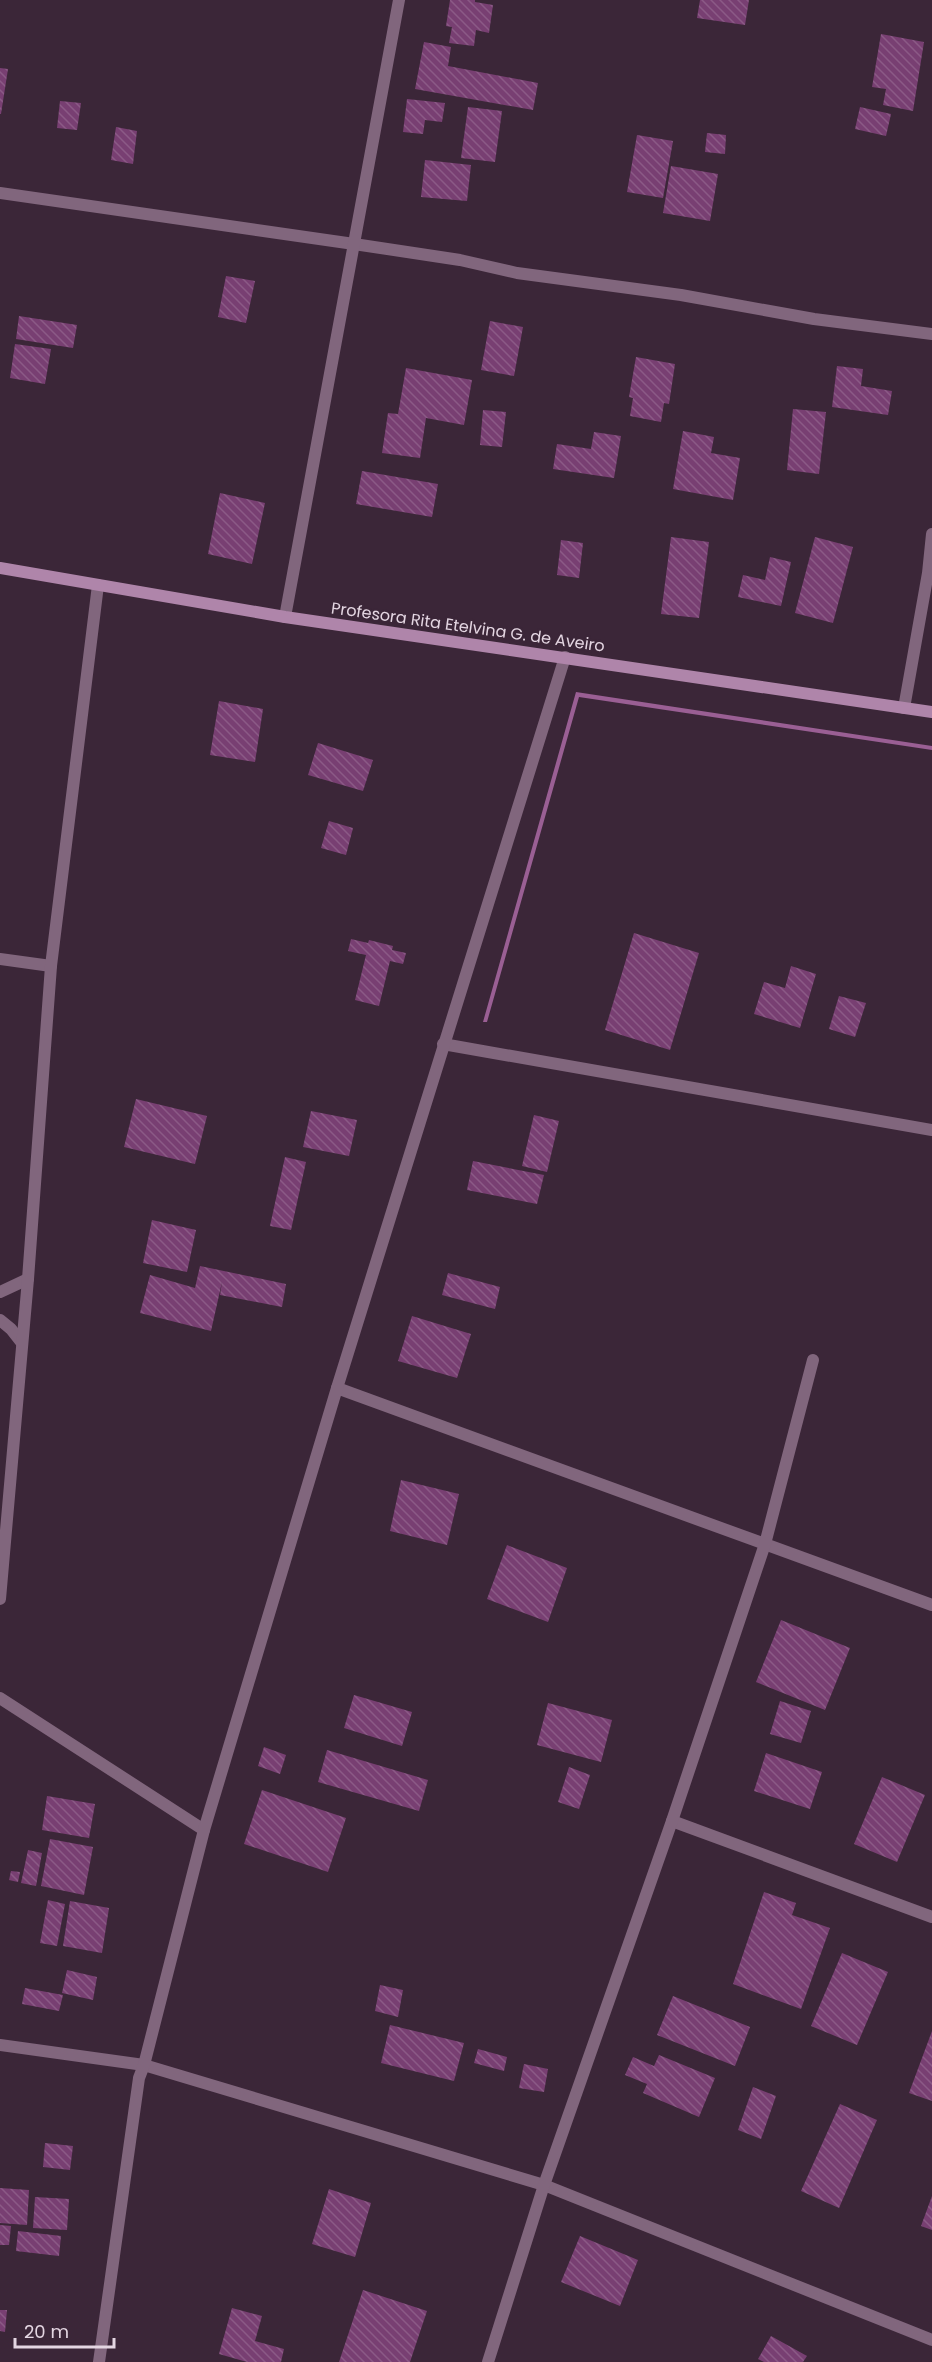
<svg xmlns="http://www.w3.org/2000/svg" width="932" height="2362" font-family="Poppins,sans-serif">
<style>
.water{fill:#9a5f94}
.building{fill:url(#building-back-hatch)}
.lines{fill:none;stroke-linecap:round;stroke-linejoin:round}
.street{stroke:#81667d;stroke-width:12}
.secondary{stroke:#af85aa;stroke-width:12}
.labels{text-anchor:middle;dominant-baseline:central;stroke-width:4.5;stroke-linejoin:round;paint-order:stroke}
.street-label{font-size:16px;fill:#e4d6e2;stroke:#3b2638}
</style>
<defs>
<pattern id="building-back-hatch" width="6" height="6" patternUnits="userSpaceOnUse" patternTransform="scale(1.5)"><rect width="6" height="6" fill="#783f72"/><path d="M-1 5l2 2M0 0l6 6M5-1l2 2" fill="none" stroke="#8b5a86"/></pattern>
</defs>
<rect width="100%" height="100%" fill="#3b2638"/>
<path class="water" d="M576,692L932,746V750L579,697L487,1022H483Z"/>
<g class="building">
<path d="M450,0H475V2L493,5L489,33L476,30L474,46L449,43L452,27L446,26Z"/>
<path d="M700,0H749L745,25L697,18Z"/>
<path d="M881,34L924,42L913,111L883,105L886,89L872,87Z"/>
<path d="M424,42L451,47L448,66L538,83L533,110L415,89Z"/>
<path d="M0,68L8,69L1,114H0Z"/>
<path d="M407,99L445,103L442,122L425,120L423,134L403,132Z"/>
<path d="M60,101L81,103L77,130L57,128Z"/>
<path d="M468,107L502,111L495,162L461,158Z"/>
<path d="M860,107L891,114L886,136L855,129Z"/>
<path d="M116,127L137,131L133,164L111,160Z"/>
<path d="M707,133L726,135L725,154L705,152Z"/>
<path d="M637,135L673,141L663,198L627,192Z"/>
<path d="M425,160L471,165L467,201L421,197Z"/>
<path d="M671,166L718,174L710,221L663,213Z"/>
<path d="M226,276L255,281L246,323L218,317Z"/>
<path d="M19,316L77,325L73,348L16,339Z"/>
<path d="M490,321L523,327L514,376L481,370Z"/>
<path d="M15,344L51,349L45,384L10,378Z"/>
<path d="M636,357L675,364L669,404L664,403L661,422L630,416L633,398L629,397Z"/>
<path d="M837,366L863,369L861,386L892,391L888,415L832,407Z"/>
<path d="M406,368L472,380L464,425L426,418L420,458L382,453L388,413L398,414Z"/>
<path d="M793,409L826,412L819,474L787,470Z"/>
<path d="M483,410L506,412L502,447L480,445Z"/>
<path d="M683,431L714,437L711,453L740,458L733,500L673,489Z"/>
<path d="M594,432L621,436L614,478L553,469L557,444L591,449Z"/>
<path d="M362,471L438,484L432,517L356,504Z"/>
<path d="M220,493L265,503L252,564L208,554Z"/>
<path d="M671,537L709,542L699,618L661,614Z"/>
<path d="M815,537L853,547L833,623L795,613Z"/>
<path d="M561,540L583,543L579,578L557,575Z"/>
<path d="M770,557L791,562L781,606L738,597L743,575L765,580Z"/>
<path d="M219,701L263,709L255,762L210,755Z"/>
<path d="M318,743L373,760L363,791L308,775Z"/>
<path d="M329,821L353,828L346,855L321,848Z"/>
<path d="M634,933L699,953L670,1050L605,1030Z"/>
<path d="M351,939L368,943L369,940L393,946L392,950L406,953L403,964L390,961L379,1006L355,1000L366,955L348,951Z"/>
<path d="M791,966L816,974L800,1028L754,1014L764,982L785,988Z"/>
<path d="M839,996L866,1003L855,1037L829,1029Z"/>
<path d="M136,1099L207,1116L195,1164L124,1147Z"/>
<path d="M311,1111L357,1120L349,1156L303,1147Z"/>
<path d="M534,1115L559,1121L547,1172L522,1166Z"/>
<path d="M285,1157L306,1162L291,1230L270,1226Z"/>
<path d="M473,1161L544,1175L537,1204L467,1190Z"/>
<path d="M152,1220L196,1230L187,1272L143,1263Z"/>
<path d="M200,1266L286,1284L282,1307L220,1295L222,1282L211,1331L140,1313L150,1275L195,1288Z"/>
<path d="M448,1273L500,1287L495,1309L442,1295Z"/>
<path d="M412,1316L471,1334L457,1378L398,1361Z"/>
<path d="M401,1480L459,1494L447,1545L390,1531Z"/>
<path d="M507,1545L567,1568L548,1622L487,1599Z"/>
<path d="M781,1620L850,1648L825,1710L756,1682Z"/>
<path d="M354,1695L412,1712L402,1746L344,1728Z"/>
<path d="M780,1701L811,1711L801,1743L770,1734Z"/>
<path d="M548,1703L612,1720L601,1762L537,1745Z"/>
<path d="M264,1747L286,1755L280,1774L258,1766Z"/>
<path d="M327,1750L428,1780L419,1811L318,1782Z"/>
<path d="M766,1753L822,1772L810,1809L754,1791Z"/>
<path d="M569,1767L590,1775L579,1809L558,1802Z"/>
<path d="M882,1777L925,1795L897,1862L854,1844Z"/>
<path d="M262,1790L346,1818L328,1872L244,1844Z"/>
<path d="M47,1796L95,1804L89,1838L42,1830Z"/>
<path d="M50,1839L93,1847L84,1895L41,1886Z"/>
<path d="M28,1850L42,1853L36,1886L21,1883Z"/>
<path d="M11,1871L20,1872L18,1882L9,1880Z"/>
<path d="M764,1892L796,1903L792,1915L830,1928L801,2009L733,1984Z"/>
<path d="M48,1900L65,1904L57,1946L40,1943Z"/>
<path d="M70,1901L109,1908L102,1953L63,1946Z"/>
<path d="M842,1953L888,1972L857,2045L811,2026Z"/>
<path d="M67,1970L97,1977L93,2000L62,1993Z"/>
<path d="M380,1985L403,1990L398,2017L375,2011Z"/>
<path d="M25,1988L63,1995L59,2011L22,2004Z"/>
<path d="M673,1996L750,2027L735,2066L657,2035Z"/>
<path d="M390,2025L464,2043L454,2081L381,2063Z"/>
<path d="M932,2031V2101L909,2093Z"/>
<path d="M478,2049L507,2057L504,2071L474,2063Z"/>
<path d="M659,2055L715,2078L699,2117L643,2093L647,2084L625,2075L633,2057L654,2066Z"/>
<path d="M524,2064L548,2069L544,2092L519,2088Z"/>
<path d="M753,2087L776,2096L761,2139L738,2130Z"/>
<path d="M840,2104L877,2120L839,2208L801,2191Z"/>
<path d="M45,2143L73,2146L70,2170L43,2167Z"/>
<path d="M0,2188L29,2190L27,2225L0,2223Z"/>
<path d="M329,2189L371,2203L355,2257L312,2244Z"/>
<path d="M932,2196V2230L921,2226Z"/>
<path d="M35,2197L69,2199L67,2230L33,2228Z"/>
<path d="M0,2225L11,2226L9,2245H0Z"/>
<path d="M18,2231L61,2236L59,2256L16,2251Z"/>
<path d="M580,2236L638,2260L620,2306L561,2282Z"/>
<path d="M363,2290L427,2311L410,2362H339Z"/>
<path d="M232,2308L262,2316L255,2341L284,2349L281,2362H247L219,2354Z"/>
<path d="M0,2310H7L5,2332L0,2331Z"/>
<path d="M771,2336L807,2356L803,2362H764L758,2359Z"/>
</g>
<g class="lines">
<g class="street">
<path d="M0,193L354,244L460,260L517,273L681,295L814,319L932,334"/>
<path d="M285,617L399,0"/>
<path d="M904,708L928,573L932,534"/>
<path d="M0,959L51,966"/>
<path d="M443,1044L932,1130"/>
<path d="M0,1292L28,1279"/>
<path d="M0,1320L11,1329L22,1343"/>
<path d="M337,1388L932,1605"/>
<path d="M0,1599L28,1279L51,966L98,585"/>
<path d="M0,1698L204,1830"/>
<path d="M672,1821L932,1917"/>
<path d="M0,2045L144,2065L544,2185L932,2340"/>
<path d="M99,2362L139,2078L144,2065L204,1830L337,1388L565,657"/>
<path d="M488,2362L544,2185L672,1821L765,1544L813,1360"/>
</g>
<path class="secondary" d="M0,568L285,617L932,712"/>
</g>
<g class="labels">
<g class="street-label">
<text transform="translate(468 627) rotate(8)">Profesora Rita Etelvina G. de Aveiro</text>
</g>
</g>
<path d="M15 2338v9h99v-9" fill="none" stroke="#e4d6e2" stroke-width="3"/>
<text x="24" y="2338" font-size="18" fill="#e4d6e2" stroke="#3b2638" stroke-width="4.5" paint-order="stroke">20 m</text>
</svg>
